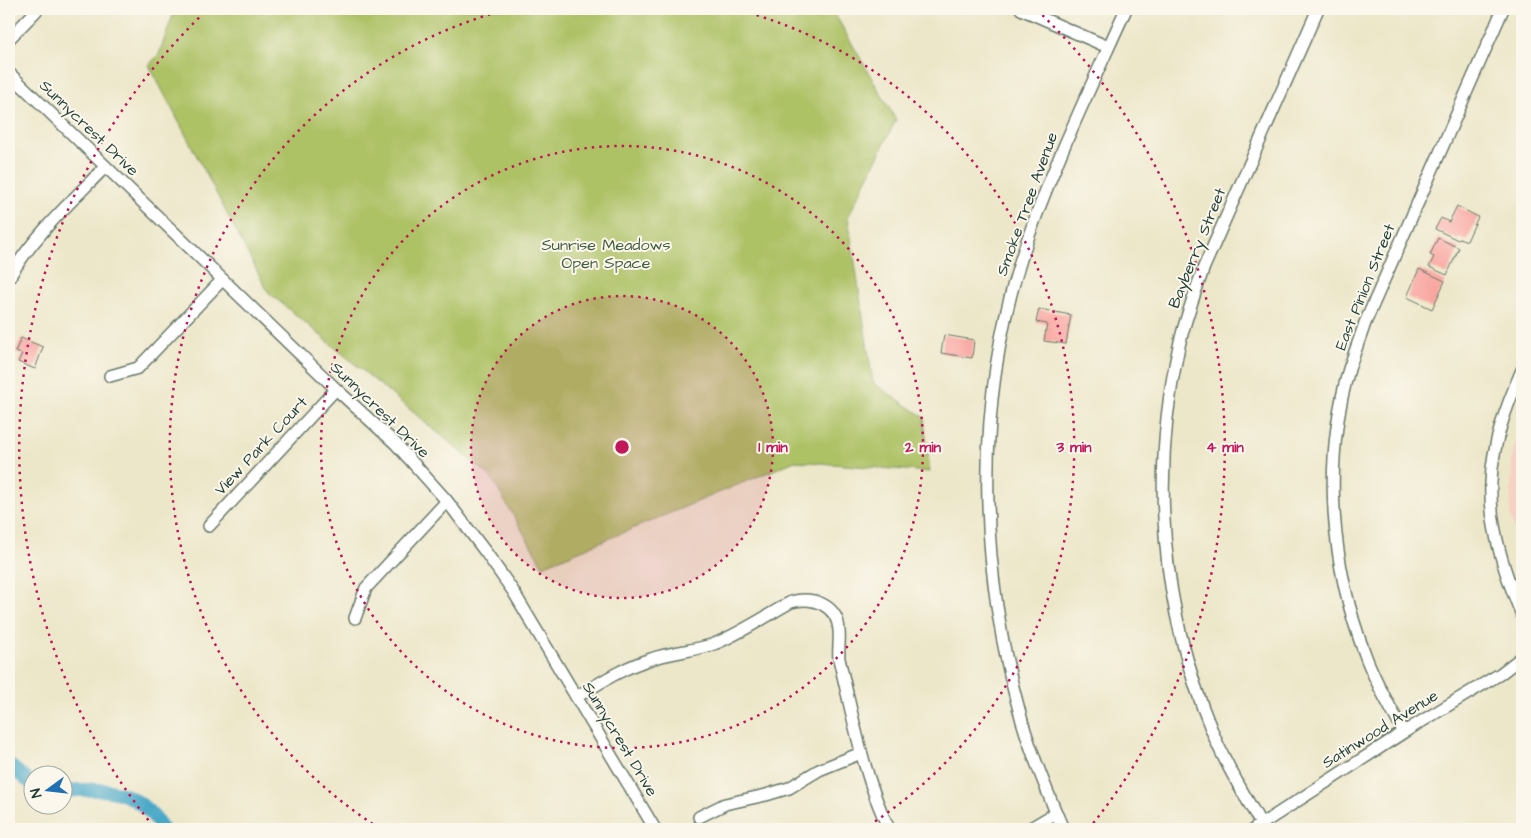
<svg xmlns="http://www.w3.org/2000/svg" width="1531" height="838" font-family="'Architects Daughter',sans-serif">
	<style>
		.built { fill: #f6d2c5 }
		.green { fill: #adc165; stroke: #667f4c }
		.lines { fill: none; stroke-linecap: round; stroke-linejoin: round }
		.canal { stroke: #48a8c7; stroke-width: 14 }
		.building { fill: #f9a5a0 }
		.street-casing { stroke: #677868; stroke-width: 14 }
		.street { stroke: #fff; stroke-width: 11 }
		.ring { fill: none; stroke: #c2185b; stroke-width: 2.5; stroke-dasharray: 2.5 5 }
		.labels { text-anchor: middle; dominant-baseline: central; stroke-width: 4; stroke-linejoin: round; paint-order: stroke }
		.street-label { font-size: 16px; fill: #1f3d34; stroke: #fbf7ec }
		.park-label { font-size: 16px; fill: #425e40; stroke: #fbf7ec }
		.centre { fill: #c2185b; stroke: #fbf7ec; stroke-width: 2.5 }
		.ring-label { font-size: 15px; text-anchor: middle; font-weight: bold; fill: #c2185b; stroke: #fbf7ec; stroke-width: 4; stroke-linejoin: round; paint-order: stroke }
	</style>
	<rect width="100%" height="100%" fill="#fbf7ec"/>
	<filter id="ink" filterUnits="userSpaceOnUse"><feTurbulence type="fractalNoise" baseFrequency=".02" numOctaves="2"/><feDisplacementMap in="SourceGraphic" scale="10" xChannelSelector="R" yChannelSelector="G"/><feConvolveMatrix kernelMatrix="1 2 1 2 8 2 1 2 1" color-interpolation-filters="sRGB"/></filter>
	<filter id="wash" filterUnits="userSpaceOnUse"><feTurbulence type="fractalNoise" baseFrequency=".0096" numOctaves="4" result="noise"/><feDisplacementMap in="SourceGraphic" scale="20" xChannelSelector="R" yChannelSelector="G"/><feGaussianBlur stdDeviation="1.12" result="paint"/><feColorMatrix in="noise" values="0 0 0 0 0 0 0 0 0 0 0 0 0 0 0 0 0 1.4 0 .05"/><feComposite in="paint" operator="in"/></filter>
	<g filter="url(#wash)">
		<rect width="100%" height="100%" fill="#ede7ca"/>
		<!-- built -->
		<path class="built" d="M1522,417v139l-12,-41 2,-58z"/>
		<!-- green -->
		<path class="green" d="M175,9h657l64,111 -48,97 25,166 51,34 6,55 -135,-11 -252,105 -53,-90 -222,-184 -119,-227 10,-11z"/>
		<g class="lines">
			<!-- canal -->
			<path class="canal" d="M9,765l23,19
				M62,791c47,-3 73,-4 101,38"/>
		</g>
		<g id="blocks">
			<!-- building -->
			<path class="building" d="M1457,206l21,11 -11,24 -8,-3 -1,2 -23,-11 6,-11 8,4z
				M1438,238l21,10 -12,27 -18,-8 5,-10 -4,-2z
				M1419,269l26,12 -13,28 -25,-12z
				M1039,309l32,6 -5,29 -22,-3 3,-17 -11,-2z
				M944,335l30,5 -2,18 -31,-5z
				M21,338l22,9 -8,22 -17,-7 4,-8 -7,-2z"/>
		</g>
	</g>
	<g filter="url(#ink)">
		<use href="#blocks" fill-opacity="0" stroke="#677868" stroke-width="1"/>
		<g class="lines">
			<!-- street casing -->
			<g class="street-casing">
				<path id="street" d="M1021,9l87,38
					M9,39l29,-30
					M9,73l327,316 60,55 51,57 40,53 26,37 142,238
					M9,278c24,-42 62,-76 96,-111
					M1522,370c-15,35 -30,73 -31,113 -2,44 14,92 31,132
					M110,376l28,-8 84,-88
					M209,526l127,-137
					M355,618l11,-30 81,-87
					M576,697c24,-14 48,-30 75,-38 20,-7 43,-8 63,-15 27,-11 52,-28 77,-42 22,-6 47,3 48,29 1,9 -1,18 0,28 14,57 24,117 50,170
					M1404,732c-14,-24 -28,-49 -38,-75 -35,-91 -44,-193 -17,-288 5,-15 11,-31 16,-46l138,-314
					M699,817l26,-13 41,-9 23,-7 30,-18 42,-17
					M1261,824c-17,-30 -36,-60 -49,-93 -51,-123 -62,-255 -33,-385 6,-27 16,-53 25,-79l114,-258
					M1029,829l27,-16
					M1063,829c-15,-35 -30,-71 -41,-108 -43,-150 -48,-313 -1,-462 28,-86 68,-168 105,-250
					M1254,829l150,-97 96,-58 22,-17"/>
			</g>
			<!-- street -->
			<use href="#street" class="street"/>
		</g>
	</g>
	<!-- distance rings -->
	<circle cx="622" cy="447" r="151" fill="#c2185b" fill-opacity=".12"/>
	<g class="ring">
		<circle cx="622" cy="447" r="151"/>
		<circle cx="622" cy="447" r="301"/>
		<path d="M379 828A452 452 0 0 1 509 9M735 9A452 452 0 0 1 865 828"/>
		<path d="M153 826A603 603 0 0 1 207 10M1037 10A603 603 0 0 1 1091 826"/>
	</g>
	<g class="labels">
		<!-- street labels -->
		<g class="street-label">
			<text transform="translate(89 128) rotate(44)">Sunnycrest Drive</text>
			<text transform="translate(1027 204) rotate(-70)">Smoke Tree Avenue</text>
			<text transform="translate(1197 248) rotate(-68)">Bayberry Street</text>
			<text transform="translate(1365 287) rotate(-68)">East Pinion Street</text>
			<text transform="translate(380 410) rotate(44)">Sunnycrest Drive</text>
			<text transform="translate(261 446) rotate(-47)">View Park Court</text>
			<text transform="translate(1380 729) rotate(-32)">Satinwood Avenue</text>
			<text transform="translate(620 739) rotate(59)">Sunnycrest Drive</text>
		</g>
		<!-- park labels -->
		<g class="park-label">
			<text x="606" y="245">Sunrise Meadows<tspan x="606" dy="18">Open Space</tspan></text>
		</g>
	</g>
	<circle cx="622" cy="447" r="8" class="centre"/>
	<g class="ring-label">
		<text x="773" y="452">1 min</text>
		<text x="923" y="452">2 min</text>
		<text x="1074" y="452">3 min</text>
		<text x="1225" y="452">4 min</text>
	</g>
	<!-- margin -->
	<rect width="1531" height="838" fill="none" stroke="#fbf7ec" stroke-width="30"/>
	<!-- north arrow -->
	<g transform="translate(48 790) rotate(255)"><circle r="24" fill="#fbf7ec" stroke="#a3ada2"/>
	<path d="M0-4L9 19L0 12L-9 19Z" fill="#1f6fb2"/>
	<text y="-8" font-size="14" font-weight="bold" text-anchor="middle" fill="#1f3d34">N</text>
	</g>
</svg>
